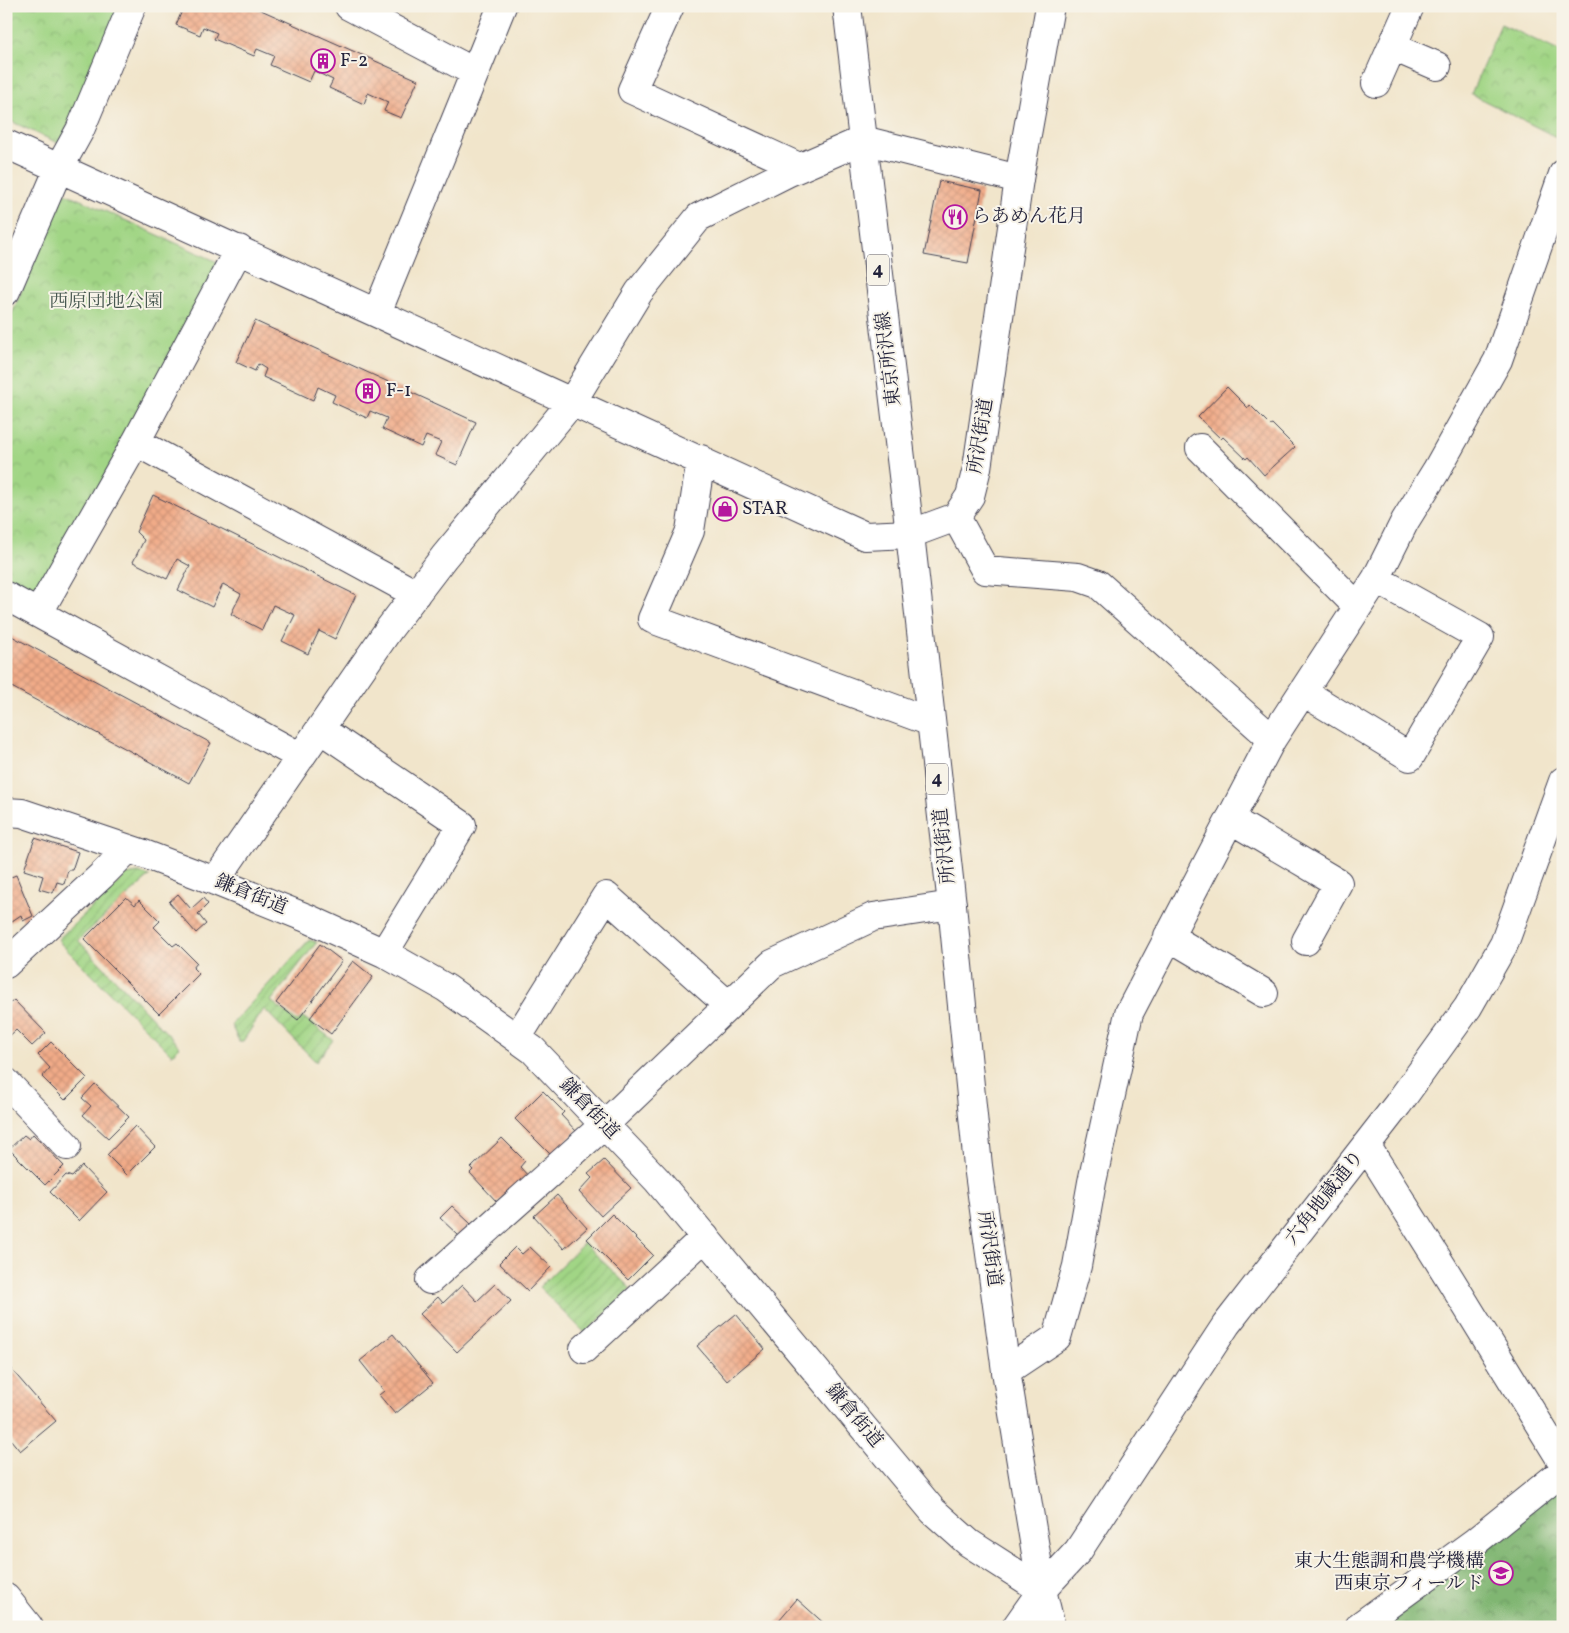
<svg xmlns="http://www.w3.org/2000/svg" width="1569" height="1633" font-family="Vollkorn,'Noto Serif JP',serif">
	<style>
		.forest { fill: url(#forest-crowns); stroke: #516c56 }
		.park { fill: url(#park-crowns); stroke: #627c60 }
		.garden { fill: url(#garden-furrows); stroke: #627c60 }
		.building { fill: url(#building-cross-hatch) }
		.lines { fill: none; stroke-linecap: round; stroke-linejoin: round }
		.minor-casing { stroke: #413f51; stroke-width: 30 }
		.major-casing { stroke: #413f51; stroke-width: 30 }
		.minor { stroke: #fff; stroke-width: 28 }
		.major { stroke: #fff; stroke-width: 28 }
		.labels { text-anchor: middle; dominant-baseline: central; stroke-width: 4; stroke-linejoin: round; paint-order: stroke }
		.shield { fill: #f7f3e8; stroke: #62616f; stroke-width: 1 }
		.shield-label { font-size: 18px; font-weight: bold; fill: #22223b }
		.poi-label { font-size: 19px; fill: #22223b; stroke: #f7f3e8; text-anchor: start }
		.park-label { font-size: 19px; fill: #485851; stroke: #f7f3e8 }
		.street-label { font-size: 19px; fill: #22223b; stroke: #f7f3e8 }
	</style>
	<defs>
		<pattern id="forest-crowns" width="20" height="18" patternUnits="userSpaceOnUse" patternTransform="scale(1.25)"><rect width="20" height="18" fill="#80b672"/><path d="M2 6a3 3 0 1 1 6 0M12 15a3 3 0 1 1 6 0" fill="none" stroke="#68945f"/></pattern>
		<pattern id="park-crowns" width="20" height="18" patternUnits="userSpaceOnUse" patternTransform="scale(1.25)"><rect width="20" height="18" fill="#a1d585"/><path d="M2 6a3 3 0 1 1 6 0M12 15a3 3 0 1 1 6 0" fill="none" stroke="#8ab774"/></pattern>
		<pattern id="garden-furrows" width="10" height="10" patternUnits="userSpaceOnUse" patternTransform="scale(1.25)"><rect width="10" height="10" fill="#a1d585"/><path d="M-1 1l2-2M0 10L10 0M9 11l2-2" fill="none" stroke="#8ab774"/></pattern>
		<pattern id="building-cross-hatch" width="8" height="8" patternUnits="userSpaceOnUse" patternTransform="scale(1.25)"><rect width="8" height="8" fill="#f1ab88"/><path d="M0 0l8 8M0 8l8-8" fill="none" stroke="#ce9376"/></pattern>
	</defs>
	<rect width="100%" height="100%" fill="#f7f3e8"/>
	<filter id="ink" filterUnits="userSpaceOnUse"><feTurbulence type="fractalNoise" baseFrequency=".02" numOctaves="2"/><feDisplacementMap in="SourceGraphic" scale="10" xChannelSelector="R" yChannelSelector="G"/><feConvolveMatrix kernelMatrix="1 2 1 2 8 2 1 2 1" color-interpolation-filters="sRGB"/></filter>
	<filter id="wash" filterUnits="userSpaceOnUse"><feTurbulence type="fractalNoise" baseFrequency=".0096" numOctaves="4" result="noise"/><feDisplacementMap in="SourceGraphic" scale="20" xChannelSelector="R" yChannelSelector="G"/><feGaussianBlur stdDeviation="1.12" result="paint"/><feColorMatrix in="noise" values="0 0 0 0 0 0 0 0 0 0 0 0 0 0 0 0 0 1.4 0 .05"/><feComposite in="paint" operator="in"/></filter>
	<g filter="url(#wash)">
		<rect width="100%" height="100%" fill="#f1e5cb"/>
		<!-- forest -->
		<path class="forest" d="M1563,1479v148h-198z"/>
		<!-- park -->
		<path class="park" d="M6,6h116l-62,138 -54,-25z
			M1501,24l62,29 -1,87 -91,-46z
			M63,192l157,71 -184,340 -30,-16v-259z"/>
		<!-- garden -->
		<path class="garden" d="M138,873l12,3 -72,64 102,107 -8,8 -110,-110 -4,-6 68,-64z
			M309,940l8,2 -46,59 26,21 6,-5 30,23 -17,22 -52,-53 -21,32h-4l-8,-16z
			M584,1243l47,46 -46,44 -46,-46z"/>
		<g id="blocks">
			<!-- building -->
			<path class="building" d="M184,6h68l166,74 -17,38 -17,-7 4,-9 -20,-9 -4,11 -35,-16 4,-8 -19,-9 -5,11 -39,-17 4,-9 -17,-7 -3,7 -40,-17 3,-6 -14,-6 -3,8 -24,-10z
				M939,181l43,9 -14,73 -44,-8z
				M255,321l221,101 -19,43 -22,-10 6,-13 -15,-6 -5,11 -39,-18 5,-11 -17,-7 -3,7 -35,-16 3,-7 -17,-8 -5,13 -50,-23 3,-8 -8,-5 -3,7 -19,-9z
				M1227,387l21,21 2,-3 20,20 2,-1 23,23 -31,28 -16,-18 -2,2 -23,-22 -2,2 -23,-22z
				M153,495l203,100 -21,44 -16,-8 -11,23 -26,-13 13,-26 -22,-10 -11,25 -31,-16 10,-20 -18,-10 -11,23 -34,-17 12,-24 -13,-7 -10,20 -34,-17 11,-22 -8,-8z
				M6,633l205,110 -22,40 -183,-99z
				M35,838l43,14 -6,18h-4l-4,14 -7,-2 -4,11 -14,-4 4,-13 -19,-6z
				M16,875l17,41 -10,5 -2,-6 -12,8 -3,-7v-37z
				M178,894l13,15 12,-11 5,6 -10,10 8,10 -10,9 -27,-31z
				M126,897l9,8 4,-5 21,21 -6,6 19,19 4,-3 20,20 -4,5 6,6 -40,40 -75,-75z
				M320,944l22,17 -44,59 -22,-17z
				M353,961l20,16 -42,57 -21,-16z
				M14,1000l32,33 -14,13 -16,-16 -10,9v-32z
				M51,1042l36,36 -22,22 -23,-23 8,-9 -12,-13z
				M95,1084l34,33 -21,21 -25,-23 8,-9 -9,-8z
				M543,1091l21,21 -3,3 15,16 -24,25 -37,-37z
				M135,1126l20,21 -28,28 -20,-20z
				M33,1134l31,32 -19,19 -36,-36 15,-14 5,4z
				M502,1138l23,23 -5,6 9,10 -32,25 -27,-29 3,-3 -2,-2z
				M604,1160l27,28 -30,28 -22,-24 13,-14 -4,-4z
				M82,1166l25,26 -28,29 -29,-29 16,-17 6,2z
				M557,1195l30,33 -23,21 -30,-33z
				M452,1206l19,18 -12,12 -19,-18z
				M612,1214l41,41 -25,25 -41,-41z
				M515,1247l7,7 8,-7 21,20 -23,24 -29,-28z
				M495,1284l16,17 -54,51 -37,-38 18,-17 5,6 19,-18 15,16z
				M736,1314l29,35 -38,32 -30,-35z
				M393,1334l40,49 -38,31 -16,-19 5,-4 -24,-30z
				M6,1363l50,58 -36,30 -14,-17z
				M797,1599l31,28h-55z"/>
		</g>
	</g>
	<g filter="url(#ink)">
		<use href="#blocks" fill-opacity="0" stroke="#413f51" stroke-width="1"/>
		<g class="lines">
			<!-- minor casing -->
			<g class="minor-casing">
				<path id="minor" d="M349,6l125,66
					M670,6l-38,84 167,77
					M1393,47l44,19
					M1376,83l34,-77
					M6,144l859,392 45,-2
					M6,291l53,-123 21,-38 52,-124
					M377,313l125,-307
					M136,442l280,152
					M1200,448l157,158
					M701,459l-11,72 -38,88 279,103
					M956,517l29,53 93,7 20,7 174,155
					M6,596l295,161
					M39,612l97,-170 103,-193
					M1303,692l107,65 70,-120 -104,-58
					M320,729l142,96 -78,128
					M6,812l16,1 122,41 71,27 94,38 75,34 62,35 87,62 124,130 276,331 36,32 73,47 36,-39 148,-226 172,-221 70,-97 36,-63 59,-163
					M1230,819l108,64 -32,58
					M215,881l174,-252 55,-72 128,-155 67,-110 60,-75 88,-44 76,-33 156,39
					M1168,936l96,57
					M6,964l95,-88 27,-27
					M517,1038l89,-142 122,109
					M6,1082l61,64
					M1366,1145l84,134 113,184
					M430,1280l174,-155 168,-161 101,-47 79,-12
					M584,1349l121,-112
					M1006,1371l51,-34 20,-71 15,-84 37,-169 143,-274 104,-160 29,-58 31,-50 62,-111 65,-186
					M6,1598l23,29
					M1358,1627l118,-86 87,-70"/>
			</g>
			<!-- major casing -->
			<g class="major-casing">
				<path id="major" d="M847,6l63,528
					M1050,6l-31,173 -42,289 -7,28 -14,21 -46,17 42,371 26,261 28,205 36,219 9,37
					M1016,1627l26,-37"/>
			</g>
			<!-- minor -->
			<use href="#minor" class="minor"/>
			<!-- major -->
			<use href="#major" class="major"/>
		</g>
	</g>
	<!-- icons -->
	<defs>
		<g id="building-ring" transform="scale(1.25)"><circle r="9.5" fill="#f7f3e8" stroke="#b5179e" stroke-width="1.5"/><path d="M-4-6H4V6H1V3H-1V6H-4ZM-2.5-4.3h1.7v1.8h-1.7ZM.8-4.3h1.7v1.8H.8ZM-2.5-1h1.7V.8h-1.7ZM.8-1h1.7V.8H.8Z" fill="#b5179e"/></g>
		<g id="restaurant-ring" transform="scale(1.25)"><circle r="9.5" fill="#f7f3e8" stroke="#b5179e" stroke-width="1.5"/><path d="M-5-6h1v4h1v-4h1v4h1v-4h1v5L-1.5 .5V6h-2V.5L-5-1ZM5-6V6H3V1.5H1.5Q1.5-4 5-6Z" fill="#b5179e"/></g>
		<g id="shop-ring" transform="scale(1.25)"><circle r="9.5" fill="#f7f3e8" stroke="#b5179e" stroke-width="1.5"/><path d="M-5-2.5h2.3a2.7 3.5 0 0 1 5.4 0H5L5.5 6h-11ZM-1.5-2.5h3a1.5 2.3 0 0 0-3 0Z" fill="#b5179e"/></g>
		<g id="university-ring" transform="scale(1.25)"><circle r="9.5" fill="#f7f3e8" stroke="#b5179e" stroke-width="1.5"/><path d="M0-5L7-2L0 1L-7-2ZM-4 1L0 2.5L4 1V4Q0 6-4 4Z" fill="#b5179e"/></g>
	</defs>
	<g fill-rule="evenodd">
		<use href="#building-ring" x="323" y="61"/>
		<use href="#restaurant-ring" x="955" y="217"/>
		<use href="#building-ring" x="368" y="391"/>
		<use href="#shop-ring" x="725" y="509"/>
		<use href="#university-ring" x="1501" y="1573"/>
	</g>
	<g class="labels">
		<!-- shield labels -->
		<g class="shield">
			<rect x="867" y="254.5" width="22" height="31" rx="4"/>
			<rect x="926" y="763.5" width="22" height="31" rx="4"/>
		</g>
		<g class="shield-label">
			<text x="878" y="270">4</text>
			<text x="937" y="779">4</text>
		</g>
		<!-- poi labels -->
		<g class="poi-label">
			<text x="340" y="61">F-2</text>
			<text x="972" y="217">らあめん花月</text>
			<text x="386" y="391">F-1</text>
			<text x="742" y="509">STAR</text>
			<text x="1484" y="1562" text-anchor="end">東大生態調和農学機構<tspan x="1484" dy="22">西東京フィールド</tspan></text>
		</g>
		<!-- park labels -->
		<g class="park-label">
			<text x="106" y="302">西原団地公園</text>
		</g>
		<!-- street labels -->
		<g class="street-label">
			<text transform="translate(889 359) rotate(-97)">東京所沢線</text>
			<text transform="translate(981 436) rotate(-81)">所沢街道</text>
			<text transform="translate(945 846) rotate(-96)">所沢街道</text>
			<text transform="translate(251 895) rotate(22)">鎌倉街道</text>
			<text transform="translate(589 1109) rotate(46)">鎌倉街道</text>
			<text transform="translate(1325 1198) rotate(-52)">六角地蔵通り</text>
			<text transform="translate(989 1249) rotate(82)">所沢街道</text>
			<text transform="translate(854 1416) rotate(50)">鎌倉街道</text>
		</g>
	</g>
	<!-- margin -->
	<rect width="1569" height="1633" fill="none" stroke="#f7f3e8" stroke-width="25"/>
</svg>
